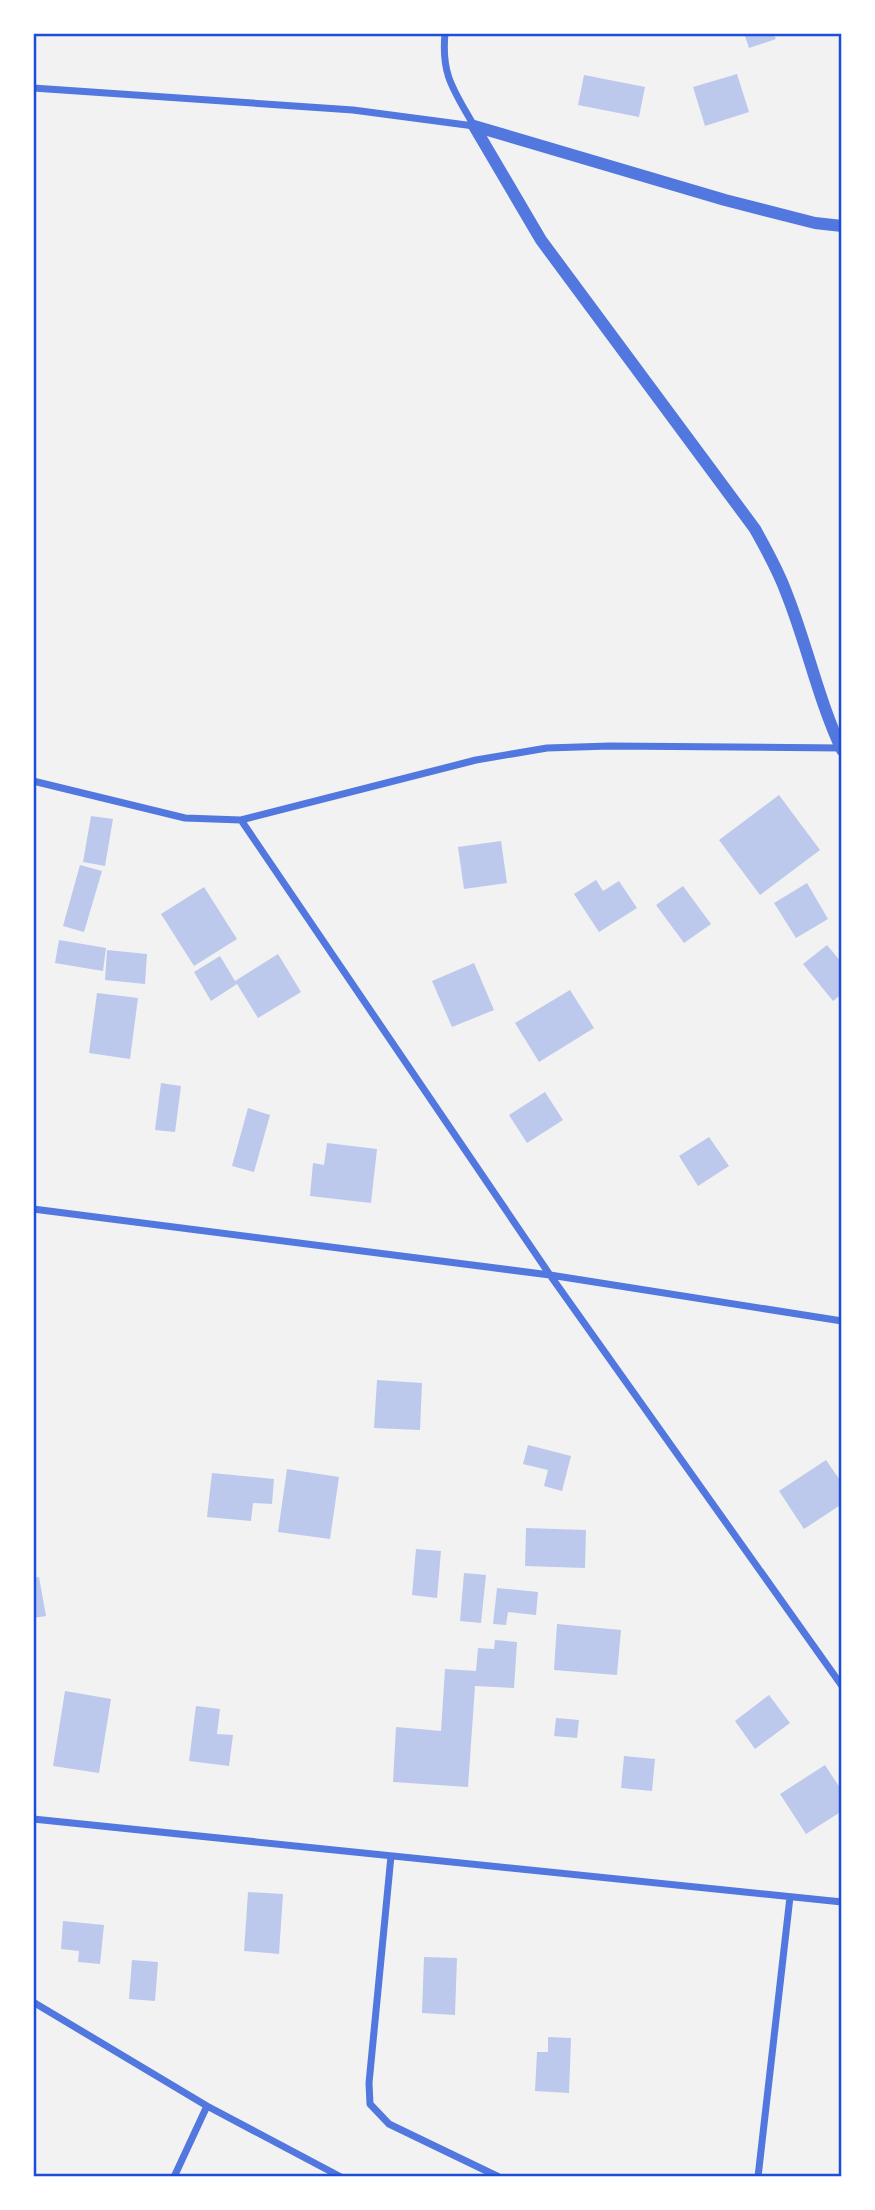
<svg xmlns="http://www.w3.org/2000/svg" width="875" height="2210" font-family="Barlow,sans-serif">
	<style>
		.building { fill: #bdc9ec }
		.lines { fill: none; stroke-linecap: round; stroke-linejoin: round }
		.minor { stroke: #5277de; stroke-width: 7 }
		.tertiary { stroke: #5277de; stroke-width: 12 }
		.neatline { fill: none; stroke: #1d4ed8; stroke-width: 2.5 }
	</style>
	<rect width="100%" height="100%" fill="#f2f2f2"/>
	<!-- building -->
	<path class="building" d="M744,33h29l3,6 -27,9z
		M737,74l12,38 -44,14 -12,-39z
		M584,75l61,12 -6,30 -61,-12z
		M779,795l41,55 -60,45 -41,-55z
		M91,816l22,3 -8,47 -22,-4z
		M501,841l6,42 -43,6 -6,-42z
		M80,865l22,6 -18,61 -21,-6z
		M596,880l7,11 16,-10 18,27 -38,24 -25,-38z
		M807,883l21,36 -32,19 -22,-35z
		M683,886l28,38 -27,19 -28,-38z
		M204,887l33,52 -43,27 -33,-52z
		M59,940l47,8 -3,23 -48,-8z
		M827,945l15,18v31l-9,7 -30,-37z
		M107,950l40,4 -2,30 -40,-4z
		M278,954l23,38 -43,26 -21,-34 -26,17 -17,-29 26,-16 15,25z
		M474,963l20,47 -42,17 -20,-46z
		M570,990l24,38 -55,34 -24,-39z
		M97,993l41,5 -8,61 -41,-6z
		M161,1083l20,3 -6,46 -20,-2z
		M545,1092l18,28 -36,23 -18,-28z
		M248,1108l22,7 -16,57 -22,-6z
		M709,1137l20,29 -31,20 -19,-30z
		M327,1143l50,6 -6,54 -61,-7 3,-33 11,2z
		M377,1380l45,3 -2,47 -46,-2z
		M528,1445l43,11 -9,35 -18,-5 4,-16 -25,-6z
		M826,1460l16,23v21l-38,25 -25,-38z
		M287,1469l52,8 -9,62 -52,-7z
		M212,1473l62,6 -2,25 -19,-1 -2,18 -44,-4z
		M526,1528l60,2 -1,38 -60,-2z
		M416,1549l25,2 -4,47 -25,-3z
		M464,1573l22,2 -5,48 -21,-2z
		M39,1577l7,39 -13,2v-40z
		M497,1588l41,4 -2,23 -28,-3 -2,13 -13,-1z
		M557,1624l64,6 -4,45 -63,-5z
		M495,1640l22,2 -3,46 -39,-2 -7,101 -75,-5 3,-55 45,4 4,-62 31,2 2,-23 16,1z
		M65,1691l46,8 -12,74 -46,-7z
		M769,1695l21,28 -35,26 -20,-28z
		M196,1706l24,3 -3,25 16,1 -4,31 -40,-5z
		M556,1718l23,2 -2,18 -23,-2z
		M624,1756l31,3 -3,32 -31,-3z
		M825,1765l17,26v20l-36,23 -26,-40z
		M248,1892l35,2 -4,60 -35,-3z
		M63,1921l41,4 -4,39 -22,-2 1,-11 -18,-2z
		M424,1957l33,1 -2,57 -33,-2z
		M132,1960l26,2 -3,39 -26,-2z
		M548,2037l23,1 -2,55 -34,-2 2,-39h11z"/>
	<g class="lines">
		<!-- minor -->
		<path class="minor" d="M445,33c-4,43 9,57 29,93
			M33,88l320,22 121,16
			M33,781l152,37 56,2 235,-60 71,-12 63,-2 232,2
			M241,820l309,455 292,411
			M33,1209l517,66 292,46
			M33,1819l809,83
			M391,1856l-22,227 1,21 19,20 110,53
			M33,2002l174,104 134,71
			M174,2177l33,-71
			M758,2177l32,-280"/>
		<!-- tertiary -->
		<path class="tertiary" d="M474,126l67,114 214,289c11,20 23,41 31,63 21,52 32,107 56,158
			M474,126l251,74 90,23 27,3"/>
	</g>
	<!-- border -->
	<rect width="875" height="2210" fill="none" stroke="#ffffff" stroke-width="70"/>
	<rect x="35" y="35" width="805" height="2140" class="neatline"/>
</svg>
